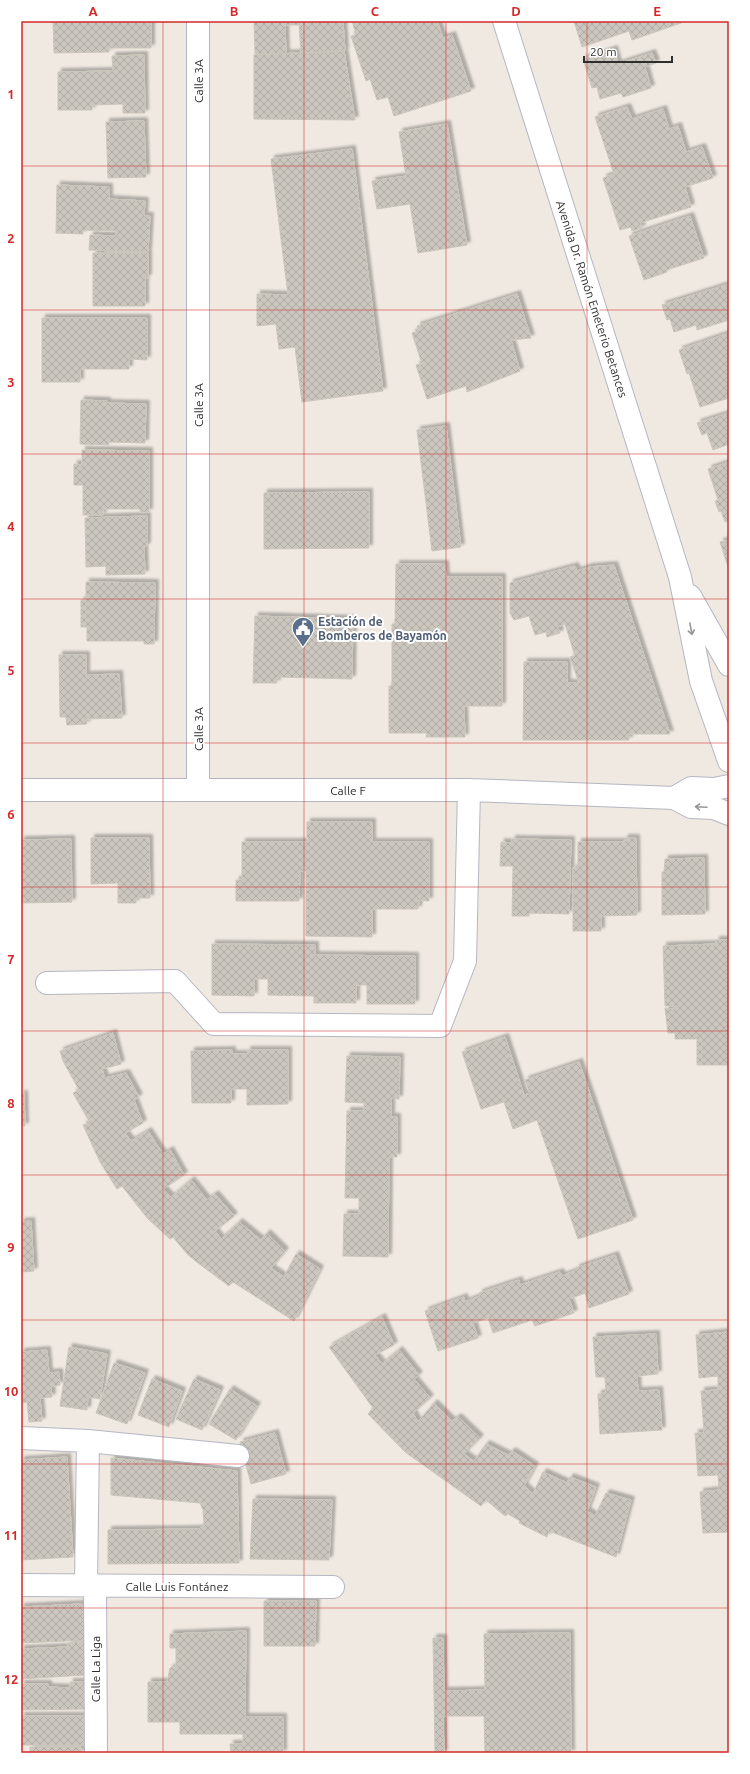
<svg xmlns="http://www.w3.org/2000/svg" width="750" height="1774" font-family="Ubuntu,sans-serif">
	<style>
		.building { fill: url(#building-cross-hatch); stroke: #cbc5ba; filter: url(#shadow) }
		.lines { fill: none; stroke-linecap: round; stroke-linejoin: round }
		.minor-casing { stroke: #b4b7c1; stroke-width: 24 }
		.minor { stroke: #fff; stroke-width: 22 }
		.oneway { stroke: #969696 }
		.grid { fill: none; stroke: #d62828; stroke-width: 1; stroke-opacity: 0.55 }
		.labels { text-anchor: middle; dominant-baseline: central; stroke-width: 4; stroke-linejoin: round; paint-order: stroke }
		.street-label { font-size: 12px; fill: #2e2e2e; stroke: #fff }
		.service-label { font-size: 12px; font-weight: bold; fill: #4e5e75; stroke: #fff; text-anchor: start }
		.neatline { fill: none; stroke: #d62828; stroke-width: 1.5 }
		.grid-label { font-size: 13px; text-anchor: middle; font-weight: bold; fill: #d62828 }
	</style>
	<defs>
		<pattern id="building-cross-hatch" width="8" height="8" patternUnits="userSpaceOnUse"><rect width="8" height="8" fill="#cbc7bf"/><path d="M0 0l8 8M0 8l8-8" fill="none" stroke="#afaba4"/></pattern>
		<filter id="shadow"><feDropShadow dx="3.5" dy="-3.5" stdDeviation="1" flood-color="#0004"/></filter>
	</defs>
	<rect width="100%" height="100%" fill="#efe9e1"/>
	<!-- building -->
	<path class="building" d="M53,21h98v27h-42v4l-55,1z
		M254,21h89l2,30 -44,2 -2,-28h-14l1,28 -31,1z
		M352,21h85l6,17 9,-3 19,56 -77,25 -6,-19 -11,3 -7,-21 -4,2 -15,-45 5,-1z
		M574,21h106l1,2 -49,17 -3,-9 -47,16z
		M614,49l4,15 34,-11 4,10 -11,4 6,21 -28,9 -2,-4 -21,6 -3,-12 -5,1 -9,-29z
		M344,51l11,69 -101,-1v-64z
		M144,55l1,58h-22v-9l-31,1v5h-34v-38l55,-1 -1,-15z
		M627,107l5,12 31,-10 6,20 9,-3 8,26 16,-5 11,31 -28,9 6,20 -51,16 2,5 -10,3 -1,-4 -11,3 -17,-52 11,-4 -19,-57z
		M144,121l2,56 -38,1 -2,-56z
		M447,124l20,121 -49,8 -8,-49 -33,5 -5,-28 34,-5 -7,-44z
		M352,149l31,242 -81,11 -7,-55 -16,2 -3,-25 -19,2v-32l31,1 -17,-136z
		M57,185l52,2v12l36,2 -1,15h6l-2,36 -59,-2 1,-15 26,1v-5l-33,-1v4l-27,-1z
		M690,216l14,42 -38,12 1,2 -23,8 -15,-44z
		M93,253h55v25h-3v28h-52z
		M729,284v36l-32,10 -1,-5 -22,7 -4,-13 -3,1 -5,-15z
		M517,294l14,44 -20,2 9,31 -53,21 -1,-6 -39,13 -11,-34 6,-1 -10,-31 7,-2 -2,-5z
		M42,318h105v42l-18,-1v10h-49v13h-38z
		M729,333v65l-29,9 -11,-34 -2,1 -8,-24z
		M81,400l26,1v2l39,1 -1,39 -36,-1 -1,3 -28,-1z
		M729,413v31l-16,6 -6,-17 -5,2 -5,-12z
		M446,426l15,121 -29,4 -15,-121z
		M82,450l67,1v61h-9v-3h-37v6h-20v-30h-9v-21l8,1z
		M729,462v58l-4,2 -4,-11 -2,1 -4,-11 3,-1 -10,-31z
		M369,492v56l-105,1v-56z
		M147,516v30l-3,1 1,27 -39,1v-9l-20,1 -1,-49z
		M729,540v30l-9,-28z
		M396,564h49l1,13h56v129h-38l1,31h-39l1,-4h-38v-47h3v-62h3z
		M614,565l56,169h-41v6h-106l1,-78h43v21h12l-9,-26 5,-1 -10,-32 -7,3 2,6 -13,4 -1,-5 -11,3 -6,-19 -15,4 -4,-7v-30l65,-17 2,5 12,-4z
		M86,582l69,1 -1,61h-10v-3h-57v-14h-6v-27h5z
		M255,616l98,3 -1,60 -75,-2v6h-24z
		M59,655h27v20l33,-1 3,44 -36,1 1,5 -20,1 -1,-8h-6z
		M307,822h65v20h57v59l-10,-1 -1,9h-46v28l-66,-1v-65h-6l-1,30h-63v-21h6v-38h65z
		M91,838h58l1,60h-14v5h-18v-20l-27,1z
		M625,838h11l1,77 -36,1v15h-28v-63l5,1v-27h46z
		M71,839l1,63 -51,1v-63z
		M512,839l59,1 -2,74 -40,-1v3h-17l1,-50h-13l1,-24 11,1z
		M704,858l1,56 -43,1v-43h2l1,-13z
		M716,940h13v125h-32v-26h-22v-6h-7l-3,-25 9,1v-3h-9l-2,-60 53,-2z
		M212,944l103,1v10l100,1v48h-48v-19h-11v18h-42v-7l-46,-1v-16h-14v17l-42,-1z
		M113,1033l8,31 -19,5 3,9 21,-5 13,24 -5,3 9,23 -18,10 6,8 17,-10 15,23 7,-4 14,25 -21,14 8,8 20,-17 16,20 8,-6 19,22 -19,15 6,8 18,-17 22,18 6,-7 18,18 -14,17 13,9 12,-23 24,15 -26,52 -61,-39 -4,4 -27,-20 -14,-11 -15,-18 -3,2 -22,-20 -26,-33 -5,3 -17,-27 -17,-37 7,-2 -17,-30 6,-3 -16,-29 -3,-10z
		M505,1037l19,58 6,-2 -5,-13 54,-18 54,158 -55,19 -41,-119 -24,9 -9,-27 -23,7 -19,-57z
		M232,1050v4h16l-1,-4h41v54l-41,1v-16h-16v14h-39l-1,-52z
		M347,1056l53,1 -1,42 -8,-1v19h6v40h-8l-1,100 -45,-1 1,-42h15v-16h-14l2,-87h17v-8l-19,-1z
		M21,1094h3l1,32h-4z
		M31,1221l3,50 -13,1v-50z
		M615,1255l14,39 -40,14 -4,-15 -16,6 5,14 -39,13 -3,-6 -39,13 -5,-15 -15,5 5,15 -40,13 -13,-40 39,-14 1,5 15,-6 -1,-3 40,-13 1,5 40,-13 2,4 15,-6 -1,-2z
		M382,1317l12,28 -19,10 7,9 17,-14 20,25 -5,4 16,19 -17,15 5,9 16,-19 18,18 6,-4 22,21 -16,16 10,7 12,-17 22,11 4,-4 23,15 -11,20 9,8 10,-22 24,11 3,-6 26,10 -9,24 8,5 11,-23 25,7 -15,57 -67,-26 -2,6 -28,-14 1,-2 -12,-7 -3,2 -19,-16 -5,6 -76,-54 -37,-38 5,-6 -44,-61z
		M729,1332v200l-26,1 -3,-41 19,-2 -1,-15 -20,1 -3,-43h9l-3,-42 17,-1v-14l-19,2 -3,-43z
		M656,1334l2,40 -21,2 1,15 21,-1 3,40 -62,4 -2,-40 8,-1 -1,-16h-9l-3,-40z
		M69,1347l38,7 -7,45 -12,-2 -1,13 -27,-4z
		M47,1350l2,23 10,-1 1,13 -9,1 1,11 -12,1 2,23 -13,1 -2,-20 -6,1v-51z
		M114,1363l31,10 -18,51 -31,-11z
		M152,1379l30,12 -13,36 -31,-12z
		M194,1379l26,11 -18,40 -26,-11z
		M230,1389l27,17 -21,34 -27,-16z
		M275,1433l11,41 -35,10 -11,-42z
		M67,1457l6,100 -52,3v-100z
		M111,1458l126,13 2,92 -131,1v-34l91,-1 5,-4 -1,-15 -3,-7 -89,-8z
		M253,1499l79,1 -3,60 -79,-1z
		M264,1601h52l-1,45h-51z
		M81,1604l6,5 1,31 -67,3v-36z
		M246,1631l-1,86h38v36l-52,-1 -1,-8h13v-10h-63v-12h-32v-40h19l3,-14 6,-1v-19h-6v-14z
		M570,1633l1,120h-86l-1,-37h-41l1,37h-9l-2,-115h10l1,53 41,-1 -1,-56z
		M84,1642l1,33 -64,4v-30l47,-2v-4z
		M70,1682h14v5l5,1v21l-68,1v-26h27v3l22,1z
		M21,1716h63v29h-63z
		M30,1747h51v6h-51z"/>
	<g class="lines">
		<!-- minor casing -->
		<g class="minor-casing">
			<path id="minor" d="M198,21v768
				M504,21l176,556 21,104 28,80
				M690,596l39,69
				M21,790h448l205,8 17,9 23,1 15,6
				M674,798l17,-10 23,1 15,-3
				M47,983l128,-2 39,43 226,2 25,-65 4,-171
				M21,1438l67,3 150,15
				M21,1585l312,2
				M86,1585l2,-144
				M95,1585l1,168"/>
		</g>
		<!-- minor -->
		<use href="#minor" class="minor"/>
	</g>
	<!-- one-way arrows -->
	<defs><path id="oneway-shaft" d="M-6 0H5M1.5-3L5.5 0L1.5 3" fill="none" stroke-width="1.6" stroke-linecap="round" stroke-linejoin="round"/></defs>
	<g class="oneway">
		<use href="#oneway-shaft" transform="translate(691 629) rotate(79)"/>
		<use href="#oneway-shaft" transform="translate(701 807) rotate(-177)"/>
	</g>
	<!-- grid -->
	<path class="grid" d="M163,21v1732M304,21v1732M446,21v1732M587,21v1732M21,166h708M21,310h708M21,454h708M21,599h708M21,743h708M21,887h708M21,1031h708M21,1175h708M21,1320h708M21,1464h708M21,1608h708"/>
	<!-- icons -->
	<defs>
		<g id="civic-pin" transform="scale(1.15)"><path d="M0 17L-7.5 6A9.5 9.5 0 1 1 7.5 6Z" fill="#5c6f8a" stroke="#fff"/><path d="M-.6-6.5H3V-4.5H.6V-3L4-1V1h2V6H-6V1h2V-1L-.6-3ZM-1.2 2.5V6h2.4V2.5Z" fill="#fff"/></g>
	</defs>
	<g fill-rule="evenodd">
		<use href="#civic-pin" x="303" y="628"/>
	</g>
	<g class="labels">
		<!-- street labels -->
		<g class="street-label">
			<text transform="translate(198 81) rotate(-90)">Calle 3A</text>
			<text transform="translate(592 299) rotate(72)">Avenida Dr. Ramón Emeterio Betances</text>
			<text transform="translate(198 405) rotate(-90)">Calle 3A</text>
			<text transform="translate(198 729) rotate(-90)">Calle 3A</text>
			<text x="348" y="790">Calle F</text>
			<text x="177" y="1586">Calle Luis Fontánez</text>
			<text transform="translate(95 1669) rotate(-90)">Calle La Liga</text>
		</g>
		<!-- service labels -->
		<g class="service-label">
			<text x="318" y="621">Estación de<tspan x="318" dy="14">Bomberos de Bayamón</tspan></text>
		</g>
	</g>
	<!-- border -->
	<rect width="750" height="1774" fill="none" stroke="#ffffff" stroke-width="44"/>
	<!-- scale -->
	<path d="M584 56v6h88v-6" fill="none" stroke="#2e2e2e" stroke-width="2"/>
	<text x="590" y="56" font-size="12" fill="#2e2e2e" stroke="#ffffff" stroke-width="3" paint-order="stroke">20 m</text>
	<rect x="22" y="22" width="706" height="1730" class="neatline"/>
	<g class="grid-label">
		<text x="93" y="16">A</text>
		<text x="234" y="16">B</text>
		<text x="375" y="16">C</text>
		<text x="516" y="16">D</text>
		<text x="657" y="16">E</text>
		<text x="11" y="99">1</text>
		<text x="11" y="243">2</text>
		<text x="11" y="387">3</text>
		<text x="11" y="531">4</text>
		<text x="11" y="675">5</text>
		<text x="11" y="819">6</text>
		<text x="11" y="964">7</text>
		<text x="11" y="1108">8</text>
		<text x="11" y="1252">9</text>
		<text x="11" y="1396">10</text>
		<text x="11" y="1540">11</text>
		<text x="11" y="1684">12</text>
	</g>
</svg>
